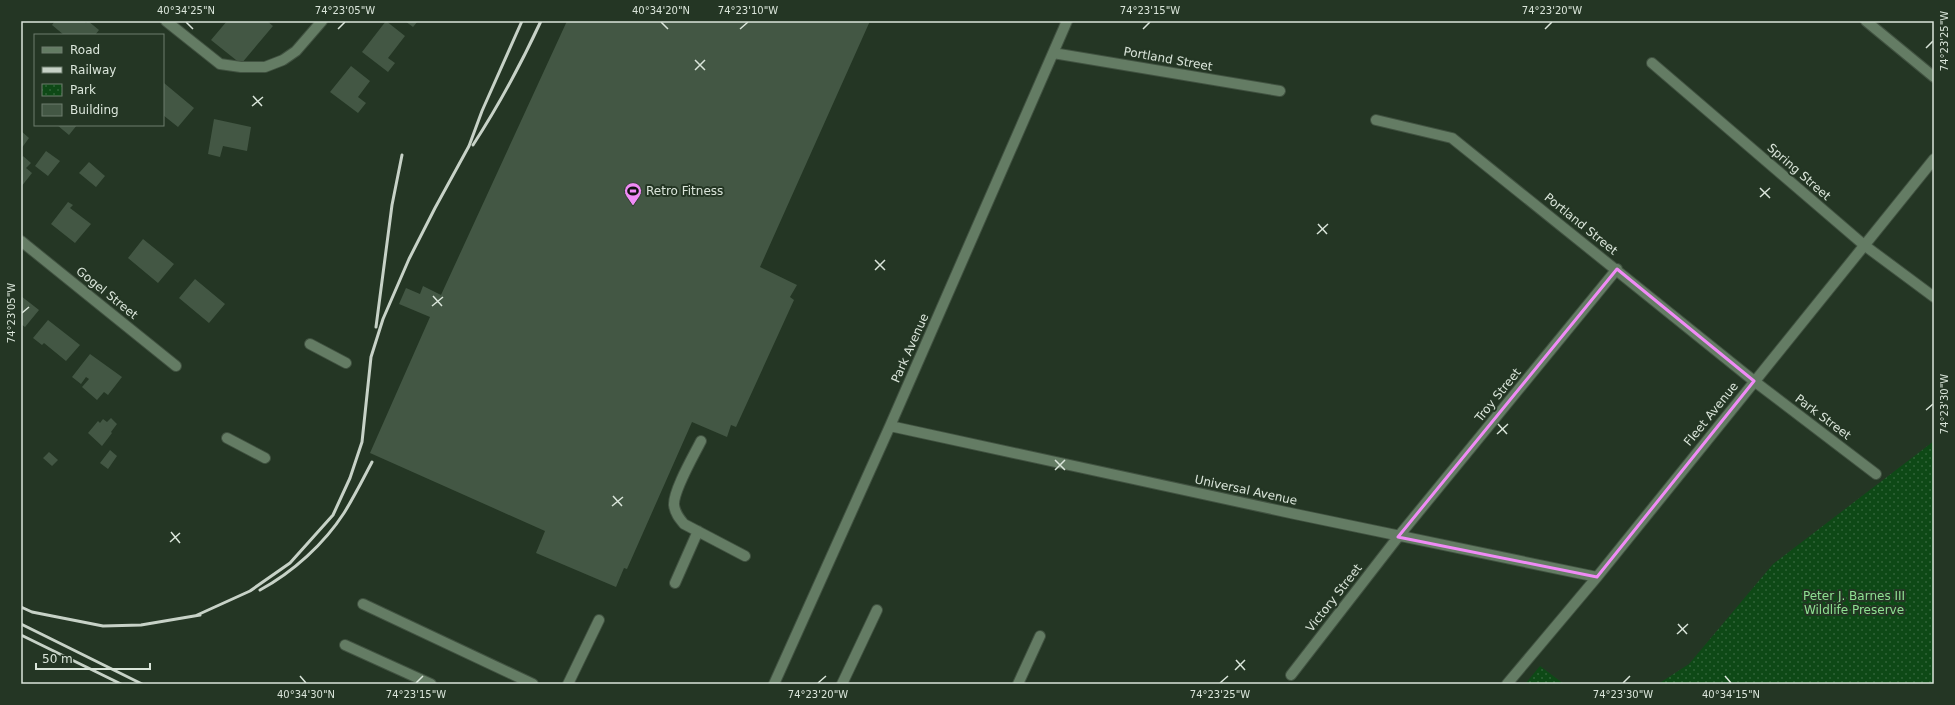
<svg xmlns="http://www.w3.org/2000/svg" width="1955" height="705" font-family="'DejaVu Sans',sans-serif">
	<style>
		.park { fill: url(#park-dots) }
		.building { fill: #435744 }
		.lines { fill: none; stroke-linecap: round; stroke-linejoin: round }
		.minor-casing { stroke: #415241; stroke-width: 12 }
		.minor { stroke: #647c64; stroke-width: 10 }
		.rail { stroke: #c7d2c7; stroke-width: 3 }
		.marked { fill: none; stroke: #f08bf6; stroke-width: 3; stroke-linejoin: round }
		.ticks { fill: none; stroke: #dae5da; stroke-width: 1.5 }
		.labels { text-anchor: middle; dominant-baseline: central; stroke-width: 4; stroke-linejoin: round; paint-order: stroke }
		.street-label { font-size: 12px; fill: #dae5da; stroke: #243624 }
		.poi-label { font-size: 12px; fill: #dae5da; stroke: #243624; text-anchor: start }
		.park-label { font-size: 12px; fill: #8fdf92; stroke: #243624 }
		.neatline { fill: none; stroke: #dae5da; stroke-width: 1.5 }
		.ticks-label { font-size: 10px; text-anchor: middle; fill: #dae5da }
	</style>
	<defs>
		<pattern id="park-dots" width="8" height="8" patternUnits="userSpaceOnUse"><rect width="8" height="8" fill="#0e4916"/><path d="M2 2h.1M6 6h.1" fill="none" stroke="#306337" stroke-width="1.8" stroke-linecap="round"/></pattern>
	</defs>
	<rect width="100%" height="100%" fill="#243624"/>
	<!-- park -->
	<path class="park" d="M1934,441v243h-276l31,-20 84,-100z
		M1540,666l24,18h-39z"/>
	<!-- building -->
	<path class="building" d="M55,21h29l2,2 2,-2 11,9 -4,5h-31l-12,-10z
		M227,21h40l6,5 -32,38 -30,-24z
		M386,21l19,15 -17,22 7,5 -7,9 -26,-20z
		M405,21h13l-5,6z
		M567,21h303l-110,246 37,18 -7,12 4,3 -58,127 -5,-2 -4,12 -35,-15 -65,147 -3,-1 -8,19 -80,-34 9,-22 -175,-78 60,-136 -31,-13 7,-16 14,6 3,-8 18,9z
		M351,66l19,15 -12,16 8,6 -8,10 -28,-21z
		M164,83l30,25 -16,19 -15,-12z
		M214,119l37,8 -4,24 -24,-5 -3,11 -12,-3z
		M57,125h20l-8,10z
		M21,131l8,7 -8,11z
		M46,151l14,10 -12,15 -13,-10z
		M23,156l8,7 -5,5 6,5 -11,14v-29z
		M89,162l16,14 -9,11 -17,-14z
		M68,202l5,3 -3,3 21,16 -16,19 -24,-19z
		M143,239l31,25 -16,19 -30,-25z
		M195,279l30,25 -16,19 -30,-25z
		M21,296l18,14 -14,17 -4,-3z
		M48,320l32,25 -14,16 -22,-18 -2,2 -9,-7z
		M90,354l32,23 -14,18 -4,-3 -7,8 -15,-13 7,-8 -3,-2 -5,7 -9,-7z
		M111,418l6,6 -6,8 1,1 -10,13 -14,-13 10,-12 2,2 3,-4 4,3z
		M110,450l7,6 -9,13 -8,-6z
		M49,452l9,8 -6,6 -9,-8z"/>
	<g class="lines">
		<!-- minor casing -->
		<g class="minor-casing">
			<path id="minor" d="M166,21l54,43 21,3h24l18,-7 13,-9 26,-30
				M1866,21l68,56
				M1053,53l227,38
				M1652,63l212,182 70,52
				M1376,120l76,18 302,243 122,93
				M21,241l155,125
				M310,344l36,19
				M890,426l405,88 302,63
				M227,438l38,20
				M701,441c-7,14 -28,50 -27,64 1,8 5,13 10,19l61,32
				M675,583l23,-52
				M363,604l170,80
				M345,645l86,39
				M1291,675l107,-138 219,-268
				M568,684l31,-64
				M774,684l116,-258 177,-405
				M842,684l35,-74
				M1018,684l22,-48
				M1507,684l90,-107 337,-418"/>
		</g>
		<!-- minor -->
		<use href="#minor" class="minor"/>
		<!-- rail -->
		<path class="rail" d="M473,145c26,-40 48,-81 68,-124
			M376,327l16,-122 10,-50
			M260,590c33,-18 64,-46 84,-77 10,-16 19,-34 28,-51
			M21,607l11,5 71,14 38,-1 59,-10
			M195,616l55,-25 40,-28 43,-48 17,-37 12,-36 9,-85 12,-38 26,-60 26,-51 34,-62 13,-35 40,-90
			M21,624l121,60
			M21,635l100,49"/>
	</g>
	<!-- marked area -->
	<path class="marked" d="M1617,269l137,112 -157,196 -199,-40z"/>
	<!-- ticks -->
	<path class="ticks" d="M186,22l7,7M661,22l7,7M338,29l7,-7M740,29l8,-7M1143,29l7,-7M1545,29l7,-7M1926,48l7,-7M695,60l10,10M695,70l10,-10M253,96l9,10M252,106l11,-9M1760,188l10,10M1760,197l10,-9M1318,224l9,10M1317,234l11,-10M875,260l10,10M875,270l10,-10M433,296l9,10M432,306l11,-9M22,313l7,-6M1926,410l7,-6M1498,424l9,10M1497,434l11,-10M1055,460l10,10M1055,470l10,-10M613,496l9,10M612,506l11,-9M171,532l9,11M170,542l10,-9M1678,624l9,10M1677,634l11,-10M1236,660l9,10M1235,670l10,-10M300,676l6,7M1725,676l6,7M416,683l7,-7M818,683l8,-7M1220,683l8,-7M1623,683l7,-7"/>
	<!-- icons -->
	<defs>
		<g id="stadium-pin" transform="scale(0.9)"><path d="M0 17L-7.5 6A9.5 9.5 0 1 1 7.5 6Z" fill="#f08bf6" stroke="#243624"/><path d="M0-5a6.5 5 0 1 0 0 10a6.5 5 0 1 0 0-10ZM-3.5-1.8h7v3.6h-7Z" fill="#111"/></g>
	</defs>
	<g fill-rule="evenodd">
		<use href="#stadium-pin" x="633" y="191"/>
	</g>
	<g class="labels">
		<!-- street labels -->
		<g class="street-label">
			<text transform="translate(1168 59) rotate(10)">Portland Street</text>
			<text transform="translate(1799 172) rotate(41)">Spring Street</text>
			<text transform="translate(1581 224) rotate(39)">Portland Street</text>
			<text transform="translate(107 293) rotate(39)">Gogel Street</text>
			<text transform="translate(910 348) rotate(-66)">Park Avenue</text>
			<text transform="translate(1498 395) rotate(-51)">Troy Street</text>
			<text transform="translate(1711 414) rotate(-51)">Fleet Avenue</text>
			<text transform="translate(1823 417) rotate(37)">Park Street</text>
			<text transform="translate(1246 490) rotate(12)">Universal Avenue</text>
			<text transform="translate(1334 598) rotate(-52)">Victory Street</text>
		</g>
		<!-- poi labels -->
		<g class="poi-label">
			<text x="646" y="191">Retro Fitness</text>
		</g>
		<!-- park labels -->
		<g class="park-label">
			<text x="1854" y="596">Peter J. Barnes III<tspan x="1854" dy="14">Wildlife Preserve</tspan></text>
		</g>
	</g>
	<!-- border -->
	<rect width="1955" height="705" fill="none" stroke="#243624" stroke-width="44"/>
	<!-- legend -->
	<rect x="34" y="34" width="130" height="92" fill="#243624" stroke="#6d7c6d"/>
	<rect x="42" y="47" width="20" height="6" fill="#647c64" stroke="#6d7c6d"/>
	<text x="70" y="54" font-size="12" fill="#dae5da">Road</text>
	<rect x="42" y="67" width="20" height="6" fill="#c7d2c7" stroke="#6d7c6d"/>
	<text x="70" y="74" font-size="12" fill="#dae5da">Railway</text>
	<rect x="42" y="84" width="20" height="12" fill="url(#park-dots)" stroke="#6d7c6d"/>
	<text x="70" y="94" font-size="12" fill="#dae5da">Park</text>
	<rect x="42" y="104" width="20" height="12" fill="#435744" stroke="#6d7c6d"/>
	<text x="70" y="114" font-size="12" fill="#dae5da">Building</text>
	<!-- scale -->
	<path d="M36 663v6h114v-6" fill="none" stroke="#dae5da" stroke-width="2"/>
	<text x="42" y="663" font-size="12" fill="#dae5da" stroke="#243624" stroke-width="3" paint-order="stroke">50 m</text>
	<rect x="22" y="22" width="1911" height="661" class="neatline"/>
	<g class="ticks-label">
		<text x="186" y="14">40°34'25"N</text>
		<text x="345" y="14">74°23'05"W</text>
		<text x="661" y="14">40°34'20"N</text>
		<text x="748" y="14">74°23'10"W</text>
		<text x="1150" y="14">74°23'15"W</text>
		<text x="1552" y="14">74°23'20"W</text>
		<text transform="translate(1944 41) rotate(-90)" y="4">74°23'25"W</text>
		<text transform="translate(11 313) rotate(-90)" y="4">74°23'05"W</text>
		<text transform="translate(1944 404) rotate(-90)" y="4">74°23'30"W</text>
		<text x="306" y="698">40°34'30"N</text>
		<text x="416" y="698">74°23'15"W</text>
		<text x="818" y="698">74°23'20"W</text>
		<text x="1220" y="698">74°23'25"W</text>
		<text x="1623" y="698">74°23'30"W</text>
		<text x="1731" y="698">40°34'15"N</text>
	</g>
</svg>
